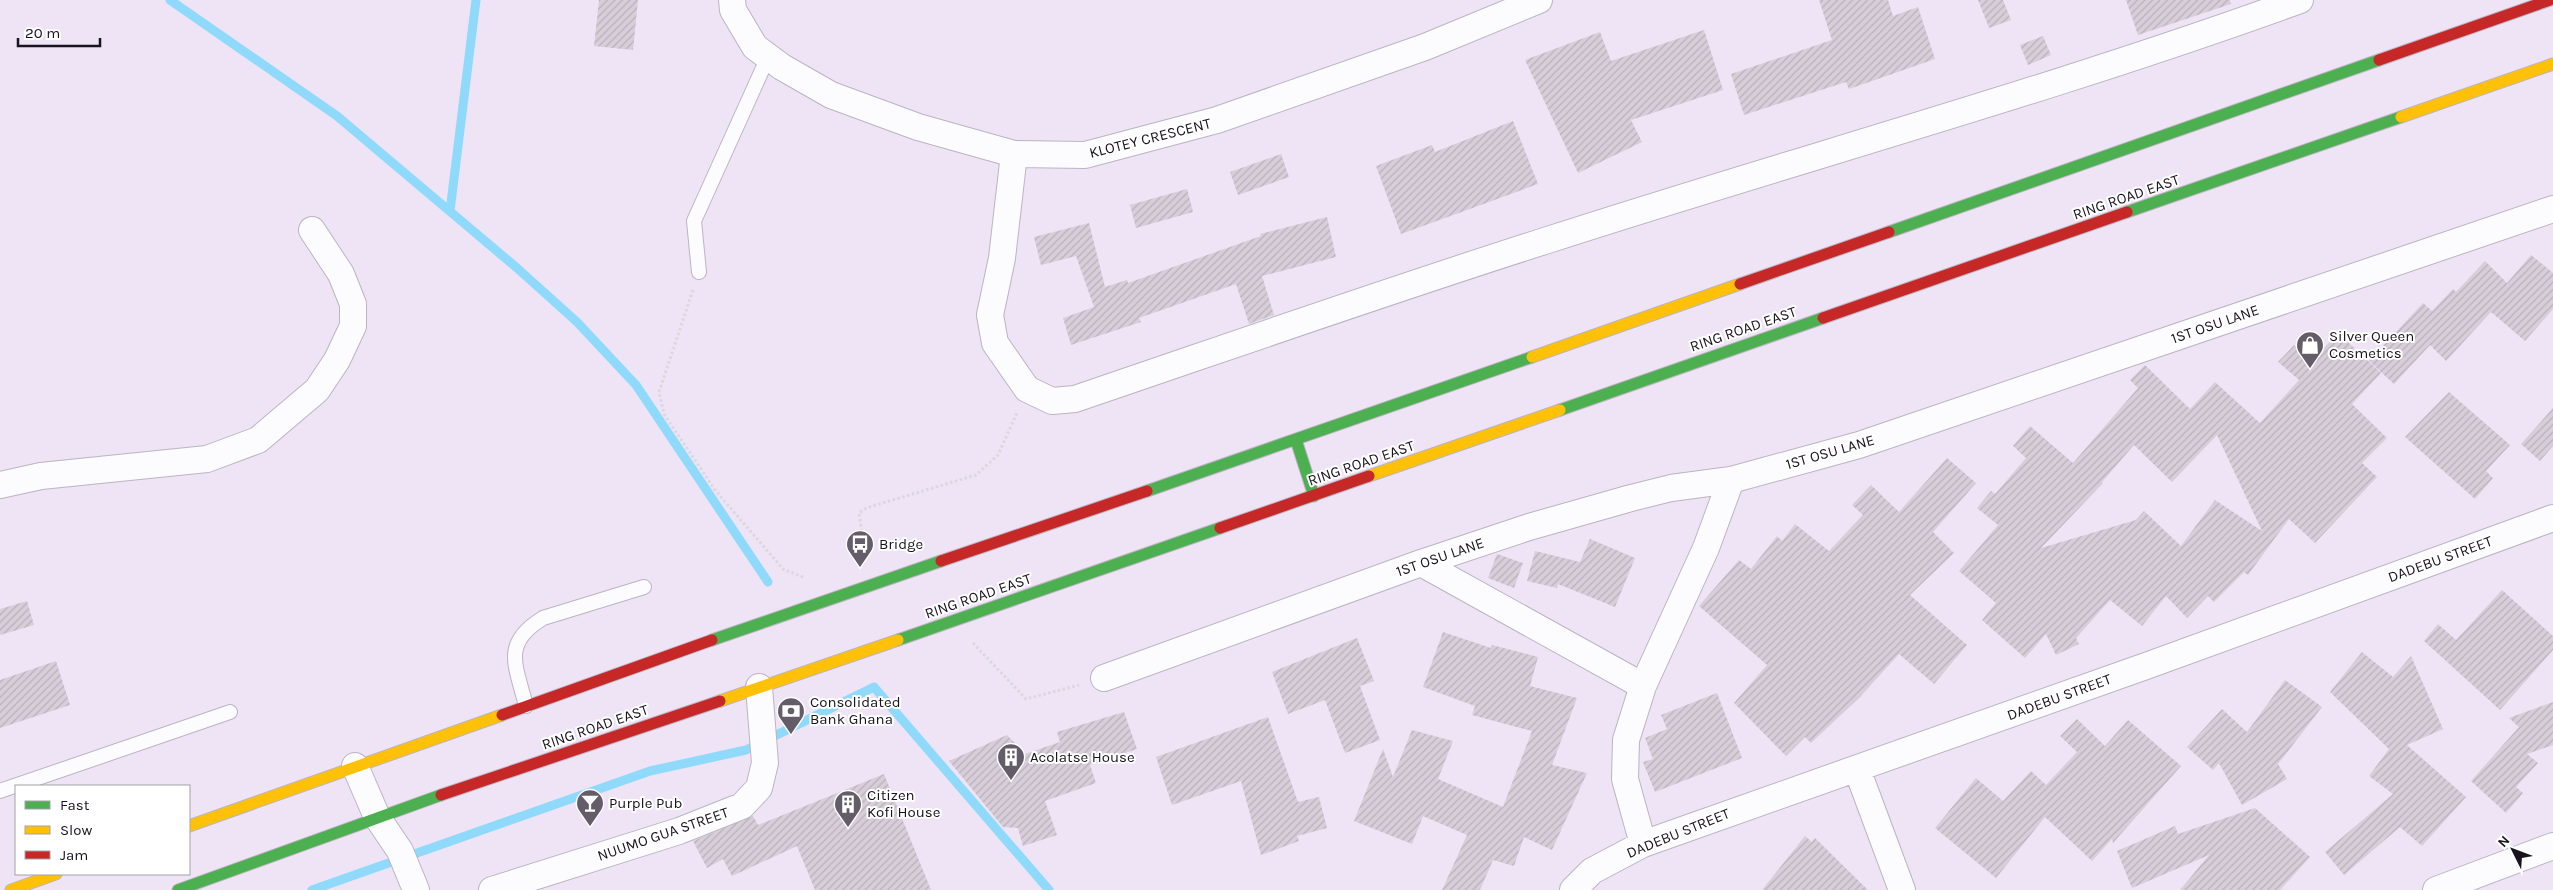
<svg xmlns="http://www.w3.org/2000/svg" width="2553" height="890" font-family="Karla,sans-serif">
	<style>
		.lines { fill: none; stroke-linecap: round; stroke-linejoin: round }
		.stream { stroke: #8fdafa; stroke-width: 9 }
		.building { fill: url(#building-hatch); fill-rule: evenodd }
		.lane-casing { stroke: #bbb4c1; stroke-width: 16 }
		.street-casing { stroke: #bbb4c1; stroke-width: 28 }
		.fast-casing { stroke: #bbb4c1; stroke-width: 13 }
		.slow-casing { stroke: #bbb4c1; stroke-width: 13 }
		.jam-casing { stroke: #bbb4c1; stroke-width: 13 }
		.path { stroke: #dbd8dd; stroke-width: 3; stroke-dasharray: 2.5 2.5; stroke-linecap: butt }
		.lane { stroke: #fcfbfe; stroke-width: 14 }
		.street { stroke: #fcfbfe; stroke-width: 26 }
		.fast { stroke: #4caf50; stroke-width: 11 }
		.slow { stroke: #ffc107; stroke-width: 11 }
		.jam { stroke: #c62828; stroke-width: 11 }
		.labels { text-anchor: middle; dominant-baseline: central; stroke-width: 4; stroke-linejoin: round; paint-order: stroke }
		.street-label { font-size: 15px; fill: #19131d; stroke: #fff }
		.poi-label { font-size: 15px; fill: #19131d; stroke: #fff; text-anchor: start }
	</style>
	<defs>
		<pattern id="building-hatch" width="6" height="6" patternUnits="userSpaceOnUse" patternTransform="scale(1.25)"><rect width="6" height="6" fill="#d7ceda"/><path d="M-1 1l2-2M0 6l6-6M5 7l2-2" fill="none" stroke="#b8b0bb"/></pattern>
	</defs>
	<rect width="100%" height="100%" fill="#eee4f5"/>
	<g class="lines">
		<!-- stream -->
		<path class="stream" d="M170,0l167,116 180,152 60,54 59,63 132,197
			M450,211l26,-211
			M312,890l338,-119 96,-21 128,-63 175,203"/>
	</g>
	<!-- building -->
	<path class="building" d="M599,0h39l-5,50 -39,-4z
		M1819,0h69l5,16 25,-9 17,52 -86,30 -3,-7 -102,33 -13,-41 101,-34z
		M1978,0h25l8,20 -22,8z
		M2126,0h104l1,4 -93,31z
		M1704,30l19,60 -92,30 11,22 -64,31 -53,-113 75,-28 11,29z
		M2043,36l8,19 -23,10 -8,-20z
		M1513,121l25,63 -137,50 -25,-68 56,-21 3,7z
		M1281,154l8,23 -51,18 -8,-23z
		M1187,189l6,23 -57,16 -6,-23z
		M1327,217l9,40 -74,19 12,39 -25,9 -13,-40 -97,34 2,4 -70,23 -8,-27 31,-11 -18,-51 -35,9 -7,-28 55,-14 16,64 22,-7 1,3 133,-47 -1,-2z
		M2531,255l22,18v36l-28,32 -34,-29 -45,49 -16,-16 -36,39 -25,-23 54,-58 9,8 21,-22 3,3 29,-31 22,22z
		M2338,333l43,40 -29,31 35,34 -25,25 15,14 -62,66 -26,-24 -41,56 -4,-3 -30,30 -6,-6 -21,22 -21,-22 -24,30 -32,-26 -34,38 3,6 -23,11 -10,-21 -21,24 -43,-38 14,-17 -37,-32 39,-46 -21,-17 14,-17 4,3 31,-36 -13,-12 17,-20 43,37 65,-75 -8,-8 15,-15 45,44 25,-27 45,41 39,-43 -21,-18 16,-17 18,16zM2217,435l45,96 -47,-31 -34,46 -37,-35 -8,9 -95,28 62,-65 -1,-1 32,-37 38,37z
		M2449,392l61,53 -24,26 7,7 -18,21 -70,-62z
		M2553,408v38l-13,15 -19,-17z
		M1947,458l29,25 -43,49 21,21 -44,42 57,50 -33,39 -35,-30 -40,44 -48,45 -6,-6 -19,19 -52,-53 33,-38 -68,-59 40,-46 12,9 26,-33 5,5 13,-17 34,27 34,-36 -11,-10 19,-20 28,27z
		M1590,539l45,19 -20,49 -57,-23 -1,4 -30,-7 8,-30 45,11z
		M1497,554l26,9 -9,25 -26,-10z
		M2502,590l51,46v14l-53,60 -76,-69 14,-17 18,16z
		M27,601l7,24 -34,10v-26z
		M1443,632l48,16 1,-3 46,12 -8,29 47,12 -25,67 35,8 -35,77 -28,-13 -10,29 -21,-6 -13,30h-38l25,-55 -44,-19 -11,28 -58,-23 29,-72 10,28 19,-47 41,11 -15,38 65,28 29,-76 -60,-16 3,-9 -52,-19z
		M1357,638l17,43 -14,5 20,54 -35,13 -20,-53 -37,14 -16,-42z
		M2362,652l31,25 18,-21 32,73 -36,16 59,52 -44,49 -22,-19 -56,48 -19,-23 68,-58 -24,-18 20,-27 -59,-57z
		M56,661l14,44 -70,23v-48z
		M2285,680l37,27 -44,57 9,15 -45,26 -23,-42 -6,7 -26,-23 35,-38 25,23z
		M1717,693l25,65 -87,34 -12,-30 10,-3 -8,-21 22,-9 -6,-14z
		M2553,702v43l-26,9 11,9 -22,24 7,6 -17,20 -35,-32 48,-54 -10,-9z
		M1124,712l13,37 -47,16 6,18 -51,18 12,34 -34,11 -5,-18 -15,-1 -54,-66 58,-26 18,19 35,-12 -3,-10z
		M1268,717l30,85 21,-5 8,31 -30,8 2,5 -38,14 -20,-74 -69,24 -16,-48z
		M2077,719l28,27 23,-26 53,46 -68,77 -1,-4 -20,22 -47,-44 -49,61 -61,-50 41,-50 27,23 28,-30 15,14 31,-33 -17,-16z
		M884,774l47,116h-116l-18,-44 -65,30 -9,-17 -16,9 -14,-27 60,-25 5,9z
		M2255,808l55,49 -30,33h-100l29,-35 -77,33 -15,-37 58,-25 3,8z
		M1805,836l7,6 3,-4 53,52h-106z"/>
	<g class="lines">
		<!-- lane casing -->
		<g class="lane-casing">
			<path id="lane" d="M699,272l-5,-51 74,-164
				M526,706c-10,-41 -25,-62 17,-88l101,-31
				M0,791l230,-79"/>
		</g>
		<!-- street casing -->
		<g class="street-casing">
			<path id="street" d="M732,0l1,10 22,37 27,20 49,28 87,32 96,27 71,1 132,-35 208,-73 114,-47
				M1014,154l-12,104 -12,57 5,28 32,46 25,12 23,-2c159,-54 318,-110 479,-161 248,-80 501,-149 746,-238
				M0,485l41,-9 166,-17 51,-19 59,-50 20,-30 16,-34v-22l-12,-30 -29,-44
				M1421,563l222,123
				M1104,678l317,-115 108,-36 102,-29 40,-10 60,-8 128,-35 694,-236
				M355,766l22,51 23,34 16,39
				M1857,769l45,121
				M1643,844l-18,-65 1,-39 17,-54 63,-138 25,-68
				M492,890l187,-59 63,-25 17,-18 6,-25 -6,-76
				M1573,890l19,-19 51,-27 503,-178 407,-148
				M2436,890l117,-44"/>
		</g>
		<!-- fast casing -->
		<g class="fast-casing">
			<path id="fast" d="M2127,212l274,-95
				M1889,232l490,-172
				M1560,410l263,-92
				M1296,440l18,56
				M1147,491l385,-134
				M712,640l229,-79
				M898,640l322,-112
				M178,890l263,-95"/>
		</g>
		<!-- slow casing -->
		<g class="slow-casing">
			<path id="slow" d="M2401,117l152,-53
				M1532,357l208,-73
				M1369,476l191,-66
				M720,701l178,-61
				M189,826l313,-111
				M11,890l45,-16"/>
		</g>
		<!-- jam casing -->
		<g class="jam-casing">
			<path id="jam" d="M2379,60l171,-60
				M1740,284l149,-52
				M1823,318l304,-106
				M1220,528l149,-52
				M941,561l206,-70
				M502,715l210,-75
				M441,795l279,-94"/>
		</g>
		<!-- path -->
		<path class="path" d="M693,290l-34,102 5,22 51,76 68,79 22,9
			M858,560l6,-14 -5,-33 7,-5 110,-33 22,-20 19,-42
			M973,643l53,56 53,-14"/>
		<!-- lane -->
		<use href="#lane" class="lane"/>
		<!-- street -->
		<use href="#street" class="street"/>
		<!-- fast -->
		<use href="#fast" class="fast"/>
		<!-- slow -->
		<use href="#slow" class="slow"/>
		<!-- jam -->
		<use href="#jam" class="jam"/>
	</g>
	<!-- icons -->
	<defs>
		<g id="shop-pin" transform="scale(1.4375)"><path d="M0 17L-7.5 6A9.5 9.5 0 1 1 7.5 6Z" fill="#645c69" stroke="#fff"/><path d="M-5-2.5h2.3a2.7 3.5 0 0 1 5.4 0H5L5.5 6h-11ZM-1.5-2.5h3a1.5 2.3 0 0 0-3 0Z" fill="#fff"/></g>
		<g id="bus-pin" transform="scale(1.4375)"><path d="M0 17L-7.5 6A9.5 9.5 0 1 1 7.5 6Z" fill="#645c69" stroke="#fff"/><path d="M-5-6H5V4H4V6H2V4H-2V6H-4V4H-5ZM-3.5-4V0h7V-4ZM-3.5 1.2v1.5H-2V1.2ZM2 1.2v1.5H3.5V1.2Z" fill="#fff"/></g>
		<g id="bank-pin" transform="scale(1.4375)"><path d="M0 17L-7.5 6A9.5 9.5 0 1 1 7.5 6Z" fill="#645c69" stroke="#fff"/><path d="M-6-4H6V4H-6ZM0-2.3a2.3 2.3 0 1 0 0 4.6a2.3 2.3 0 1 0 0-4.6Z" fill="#fff"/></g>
		<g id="building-pin" transform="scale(1.4375)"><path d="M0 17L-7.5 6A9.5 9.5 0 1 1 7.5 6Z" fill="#645c69" stroke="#fff"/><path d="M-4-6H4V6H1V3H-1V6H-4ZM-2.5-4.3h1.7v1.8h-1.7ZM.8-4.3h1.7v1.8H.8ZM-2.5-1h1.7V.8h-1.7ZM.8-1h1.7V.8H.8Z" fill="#fff"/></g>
		<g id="bar-pin" transform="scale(1.4375)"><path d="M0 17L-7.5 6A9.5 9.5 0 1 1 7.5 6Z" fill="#645c69" stroke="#fff"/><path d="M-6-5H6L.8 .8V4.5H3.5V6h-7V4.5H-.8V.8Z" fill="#fff"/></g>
	</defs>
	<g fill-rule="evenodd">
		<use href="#shop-pin" x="2310" y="345"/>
		<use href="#bus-pin" x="860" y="544"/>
		<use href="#bank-pin" x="791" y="711"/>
		<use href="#building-pin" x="1011" y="757"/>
		<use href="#bar-pin" x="590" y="803"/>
		<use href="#building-pin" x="848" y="804"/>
	</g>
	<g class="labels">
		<!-- street labels -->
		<g class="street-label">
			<text transform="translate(1150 138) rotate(-14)">KLOTEY CRESCENT</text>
			<text transform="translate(2126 197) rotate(-19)">RING ROAD EAST</text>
			<text transform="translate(2215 324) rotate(-19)">1ST OSU LANE</text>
			<text transform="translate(1743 329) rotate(-19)">RING ROAD EAST</text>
			<text transform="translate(1830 452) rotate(-16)">1ST OSU LANE</text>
			<text transform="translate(1361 463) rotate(-19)">RING ROAD EAST</text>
			<text transform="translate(1440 557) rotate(-19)">1ST OSU LANE</text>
			<text transform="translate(2440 559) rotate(-20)">DADEBU STREET</text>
			<text transform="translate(978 596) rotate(-19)">RING ROAD EAST</text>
			<text transform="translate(2059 697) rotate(-20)">DADEBU STREET</text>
			<text transform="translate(595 727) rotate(-19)">RING ROAD EAST</text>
			<text transform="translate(1678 833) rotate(-22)">DADEBU STREET</text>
			<text transform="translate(663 834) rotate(-19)">NUUMO GUA STREET</text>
		</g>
		<!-- poi labels -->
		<g class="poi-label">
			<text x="2329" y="336">Silver Queen<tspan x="2329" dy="17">Cosmetics</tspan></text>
			<text x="879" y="544">Bridge</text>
			<text x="810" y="702">Consolidated<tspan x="810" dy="17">Bank Ghana</tspan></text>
			<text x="1030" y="757">Acolatse House</text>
			<text x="867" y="795">Citizen<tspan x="867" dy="17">Kofi House</tspan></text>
			<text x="609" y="803">Purple Pub</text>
		</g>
	</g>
	<!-- legend -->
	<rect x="15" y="785" width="175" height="90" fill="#ffffff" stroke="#a3a1a5"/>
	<rect x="25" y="801" width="25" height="8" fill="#4caf50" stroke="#a3a1a5"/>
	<text x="60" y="810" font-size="15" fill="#19131d">Fast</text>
	<rect x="25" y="826" width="25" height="8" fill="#ffc107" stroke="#a3a1a5"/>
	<text x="60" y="835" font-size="15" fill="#19131d">Slow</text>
	<rect x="25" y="851" width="25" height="8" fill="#c62828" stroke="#a3a1a5"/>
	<text x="60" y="860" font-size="15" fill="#19131d">Jam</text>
	<!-- north arrow -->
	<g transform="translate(2513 850) rotate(312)" stroke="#ffffff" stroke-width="4" paint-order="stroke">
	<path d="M0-4L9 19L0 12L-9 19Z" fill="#19131d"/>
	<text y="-8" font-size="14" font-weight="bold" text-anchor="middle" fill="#19131d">N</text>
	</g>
	<!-- scale -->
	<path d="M18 38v8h82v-8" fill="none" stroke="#19131d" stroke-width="2.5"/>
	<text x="25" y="38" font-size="15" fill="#19131d" stroke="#ffffff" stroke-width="4" paint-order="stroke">20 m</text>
</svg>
